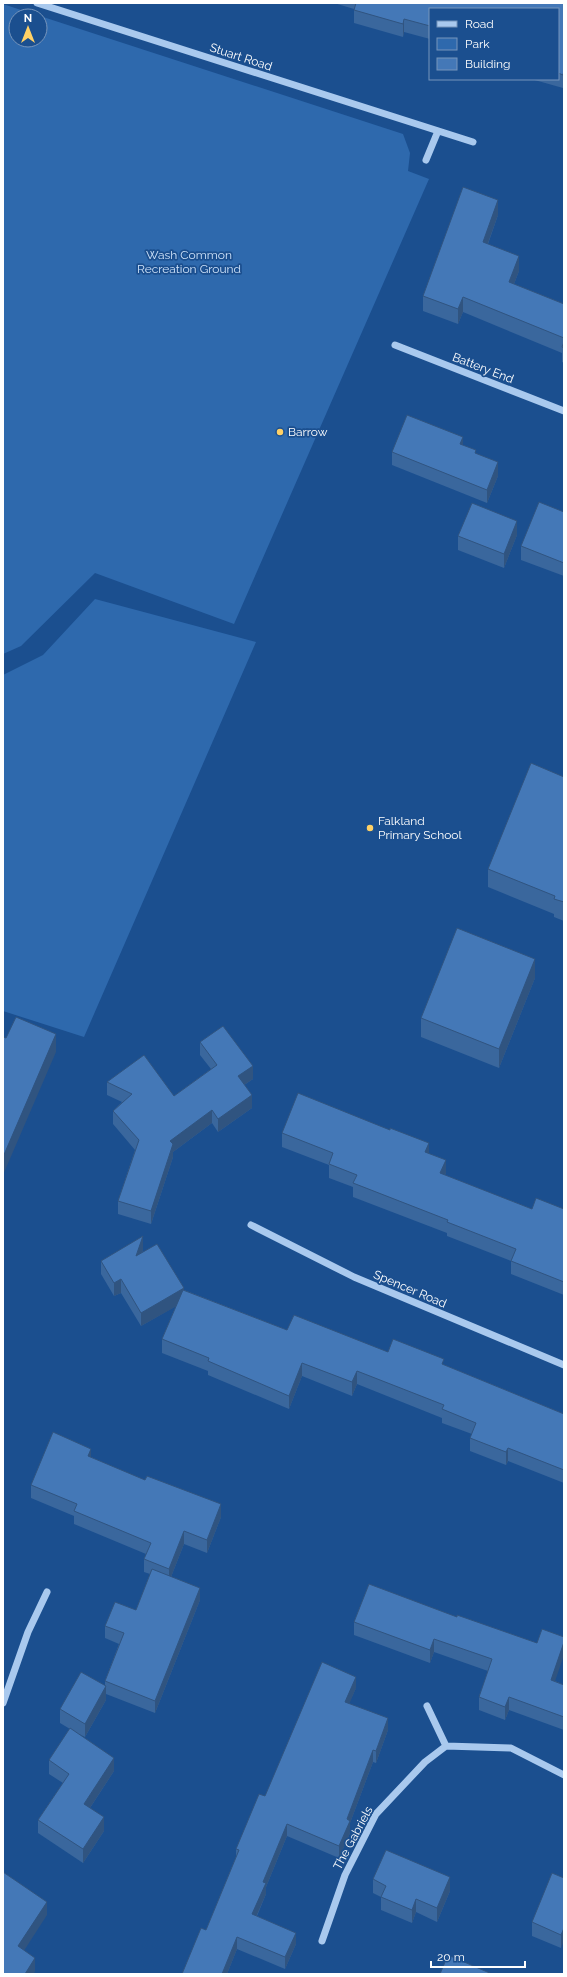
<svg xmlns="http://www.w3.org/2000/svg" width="567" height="1977" font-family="Raleway,sans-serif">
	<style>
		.green { fill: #2e69ad }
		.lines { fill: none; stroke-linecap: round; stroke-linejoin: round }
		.minor { stroke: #a9c9ee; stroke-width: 7 }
		.wall { fill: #3a679d }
		.shaded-wall { fill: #305480 }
		.building { fill: #4478b7; stroke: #305480 }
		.poi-dot { fill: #ffd166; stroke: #1b4f8f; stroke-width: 1.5 }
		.labels { text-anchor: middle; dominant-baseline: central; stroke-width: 3.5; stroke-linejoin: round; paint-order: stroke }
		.street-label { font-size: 12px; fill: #fff; stroke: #1b4f8f }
		.park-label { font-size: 12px; fill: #cfe3fa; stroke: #1b4f8f }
		.poi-label { font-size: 12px; fill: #fff; stroke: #1b4f8f; text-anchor: start }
	</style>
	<rect width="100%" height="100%" fill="#1b4f8f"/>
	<!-- green -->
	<path class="green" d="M3,4l36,12h-23v24h24v-24l363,118 7,19 -2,18 21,8 -195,445 -139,-51 -74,73 -18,8z
		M95,599l161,43 -172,395 -81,-26v-336l40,-20z"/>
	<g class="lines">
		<!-- minor -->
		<path class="minor" d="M37,3l436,139
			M426,160l12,-29
			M395,345l169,66
			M251,1225l103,52 210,88
			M3,1703l25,-71 19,-40
			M427,1706l19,40
			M322,1941l23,-66 31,-61 49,-52 21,-16 65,2 53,27"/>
	</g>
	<!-- wall -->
	<path class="wall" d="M334,3h230l-1,85 -32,-9h27v-70h-128v30l-26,-7 -1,5 -49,-14v-14z
		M498,215l-10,29 31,27 -5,13 50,20v59l-2,-1v-9l-99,-41 -5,12 -35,-13v-15z
		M463,445l13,9 22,22 -11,27 -95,-38v-13z
		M564,512v64l-43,-16v-14z
		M517,535l-13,33 -46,-18v-14z
		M564,777v144l-10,-4v-3l-66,-27v-18z
		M535,978l-36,90 -78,-31v-19z
		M200,1042l53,37 -9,6 8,23 -34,24 -6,-9 -39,29v5l-22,67 -33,-10v-13l17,-51 -22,-26v-13l9,-9 -15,-7v-13l67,14 37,-27 -11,-14z
		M282,1133l147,21 17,19 -1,2 87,34h32v86l-53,-21v-13l-64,-25v-3l-94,-36v-10l-24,-9v-13l-47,-18z
		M143,1250l-1,3 42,37 103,40 101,22 56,13 120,49v69l-56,-22 -2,4 -36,-14v-13l2,-4 -30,-11v-5l-85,-34 -5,12 -50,-20 -13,33 -81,-34v-4l-46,-18v-14l14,-33 -35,20 -20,-33 -7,3 -13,-22v-13z
		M91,1457l130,60 -14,36 -23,-9 -13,33 29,23 -45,113 -49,-19v6l-21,37 -6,-3 35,37 -24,37 14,23 -21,32 -45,-30v-13l25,-37 -14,-9v-14l21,-31 -10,-6v-14l45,-23v-5l14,-37 -14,-6v-12l31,-16 14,-36 -6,-2v-13l2,-5 -72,-30v-8l-43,-18v-13z
		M369,1584l186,97 9,4v45l-55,-20 -4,10 -26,-10v-13l9,-26 -54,-19 -4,11 -76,-28v-13z
		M356,1688l-7,15 39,27 -12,33 -3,-1 -23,61v10l-11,25 -52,-22 -21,51v7l-9,22 39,28 -11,25 -48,-20 -10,25h-45l24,-44 30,-73v-8l29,-53z
		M564,1878l-3,70 -29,-12v-14z
		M373,1879l77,12 -13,31 -21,-10 -4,11 -31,-13v-13l-8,-4z"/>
	<!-- shaded-wall -->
	<path class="shaded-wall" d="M404,19v13l-1,5v-13z
		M564,70v14l-1,4v-13z
		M498,200v15l-15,42v-15z
		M519,256v15l-10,26v-15z
		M463,297v15l-5,12v-15z
		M463,437v14l-3,-7z
		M498,462v14l-11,27v-13z
		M517,521v14l-13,33v-14z
		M535,959v19l-36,90v-19z
		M56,1034v18l-53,123v-18z
		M253,1066v13l-15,10v-13z
		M252,1095v13l-34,24v-13z
		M212,1110v13l-39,29v5l-22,67v-13l19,-70z
		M429,1143v14l-4,-5z
		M446,1160v13l-6,13v-13z
		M143,1236v14l-7,20v-14z
		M121,1279v14l-7,3v-13z
		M184,1288v14l-43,24v-13z
		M302,1363v13l-13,33v-13z
		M357,1371v13l-5,12v-14z
		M508,1448v13l-2,4v-13z
		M91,1449v12l-3,-5z
		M221,1504v13l-14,36v-13z
		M184,1531v13l-15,38v-13z
		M200,1588v12l-45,113v-12z
		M434,1639v13l-4,11v-13z
		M564,1642v13l-13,38v-13z
		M356,1677v11l-11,26v-12z
		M106,1686v14l-21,37v-13z
		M509,1697v13l-4,10v-13z
		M388,1718v12l-12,33v-12z
		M373,1750v12l-23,61v10l-11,25v-12l8,-27z
		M114,1758v13l-30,46v-13z
		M104,1817v14l-21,32v-14z
		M287,1824v12l-21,51v7l-14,32v-12l11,-32z
		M450,1877v14l-13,31v-14z
		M416,1899v13l-4,11v-13z
		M47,1902v13l-29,45v-14z
		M564,1928v13l-3,7v-13z
		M296,1933v11l-11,25v-12z
		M237,1937v12l-10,25h-5z
		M35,1958v13l-1,3h-9z"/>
	<!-- building -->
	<path class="building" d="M356,3h208v67l-1,5 -5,-2v-64h-128v17l-26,-7 -1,5 -49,-14z
		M463,187l35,13 -15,42 36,14 -10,26 55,22v34l-101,-41 -5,12 -35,-13z
		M564,342v6l-2,-1z
		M407,415l56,22 -3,7 16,6 -1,3 23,9 -11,28 -95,-38z
		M539,502l25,10v51l-43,-17z
		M472,503l45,18 -13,33 -46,-18z
		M531,763l33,14v125l-10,-3 1,-3 -67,-27z
		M457,928l78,31 -36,90 -78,-31z
		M16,1017l40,17 -53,123v-120l3,1z
		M223,1026l30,40 -15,10 14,19 -34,24 -6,-9 -42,31 3,3 -22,67 -33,-10 21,-61 -26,-29 19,-17 -25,-12 37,-27 30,41 43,-31 -17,-23z
		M298,1093l92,37v-2l39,15 -4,9 21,8 -6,13 92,36 4,-11 28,11v73l-53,-21 5,-12 -69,-27 1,-2 -95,-37 4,-8 -28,-11 4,-11 -51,-20z
		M143,1236l-7,20 21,-12 27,44 -43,25 -20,-34 -7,4 -13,-22z
		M183,1290l104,40 7,-15 94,37 5,-13 51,20 -2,5 122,50v56l-56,-22 -2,4 -36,-14 6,-15 -34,-14 2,-4 -87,-34 -5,11 -50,-19 -13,33 -81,-35 1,-3 -47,-19z
		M53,1432l38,17 -3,7 57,24 2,-4 74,28 -14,36 -23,-9 -15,38 -25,-10 7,-16 -77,-32 3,-7 -46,-19z
		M152,1569l48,19 -45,113 -50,-20 19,-48 -19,-7 10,-24 21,8z
		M369,1584l88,33v-2l80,28 5,-14 22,8v5l-13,38 13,5v32l-55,-20 -4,10 -26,-10 13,-38 -58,-20 -4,11 -76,-28z
		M322,1662l34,15 -11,25 43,16 -12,33 -3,-1 -26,69 3,2 -11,25 -52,-22 -24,58 3,1 -14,31 44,19 -11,24 -48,-20 -15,37h-40l19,-46 5,2 33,-80 -3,-1 23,-55 6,2z
		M81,1672l25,14 -21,38 -25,-15z
		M70,1728l44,30 -30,46 20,13 -21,32 -45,-29 31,-46 -20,-14z
		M386,1850l64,27 -13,31 -21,-9 -4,11 -31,-13 5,-11 -13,-7z
		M3,1872l44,30 -29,44 17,12 -10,16h-22z
		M552,1873l12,5v50l-3,7 -29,-13z
		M448,1955l44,19h-52z"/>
	<!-- markers -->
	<g class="poi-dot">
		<circle cx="280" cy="432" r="4"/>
		<circle cx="370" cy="828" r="4"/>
	</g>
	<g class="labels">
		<!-- street labels -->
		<g class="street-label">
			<text transform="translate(241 57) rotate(18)">Stuart Road</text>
			<text transform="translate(483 368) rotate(21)">Battery End</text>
			<text transform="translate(410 1289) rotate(23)">Spencer Road</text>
			<text transform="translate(353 1838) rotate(-62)">The Gabriels</text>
		</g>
		<!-- park labels -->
		<g class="park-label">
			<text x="189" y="255">Wash Common<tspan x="189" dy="14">Recreation Ground</tspan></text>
		</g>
		<!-- poi labels -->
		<g class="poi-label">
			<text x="288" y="432">Barrow</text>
			<text x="378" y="821">Falkland<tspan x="378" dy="14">Primary School</tspan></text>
		</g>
	</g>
	<!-- border -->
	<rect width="567" height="1977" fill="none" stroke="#ffffff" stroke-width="8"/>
	<!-- legend -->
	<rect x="429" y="8" width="130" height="72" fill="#1b4f8f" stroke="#7695bc"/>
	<rect x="437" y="21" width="20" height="6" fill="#a9c9ee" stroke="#7695bc"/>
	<text x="465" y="28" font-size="12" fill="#ffffff">Road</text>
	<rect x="437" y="38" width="20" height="12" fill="#2e69ad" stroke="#7695bc"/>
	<text x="465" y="48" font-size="12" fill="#ffffff">Park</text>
	<rect x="437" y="58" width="20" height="12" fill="#4478b7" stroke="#7695bc"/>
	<text x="465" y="68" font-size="12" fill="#ffffff">Building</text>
	<!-- north arrow -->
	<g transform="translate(28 28)"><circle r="19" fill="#1b4f8f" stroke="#7695bc"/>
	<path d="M0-3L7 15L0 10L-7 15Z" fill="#ffd166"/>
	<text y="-6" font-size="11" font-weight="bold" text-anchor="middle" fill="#ffffff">N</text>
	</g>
	<!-- scale -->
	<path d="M431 1961v6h94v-6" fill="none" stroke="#ffffff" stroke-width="2"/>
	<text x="437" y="1961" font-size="12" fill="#ffffff" stroke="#1b4f8f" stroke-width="3" paint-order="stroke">20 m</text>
</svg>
